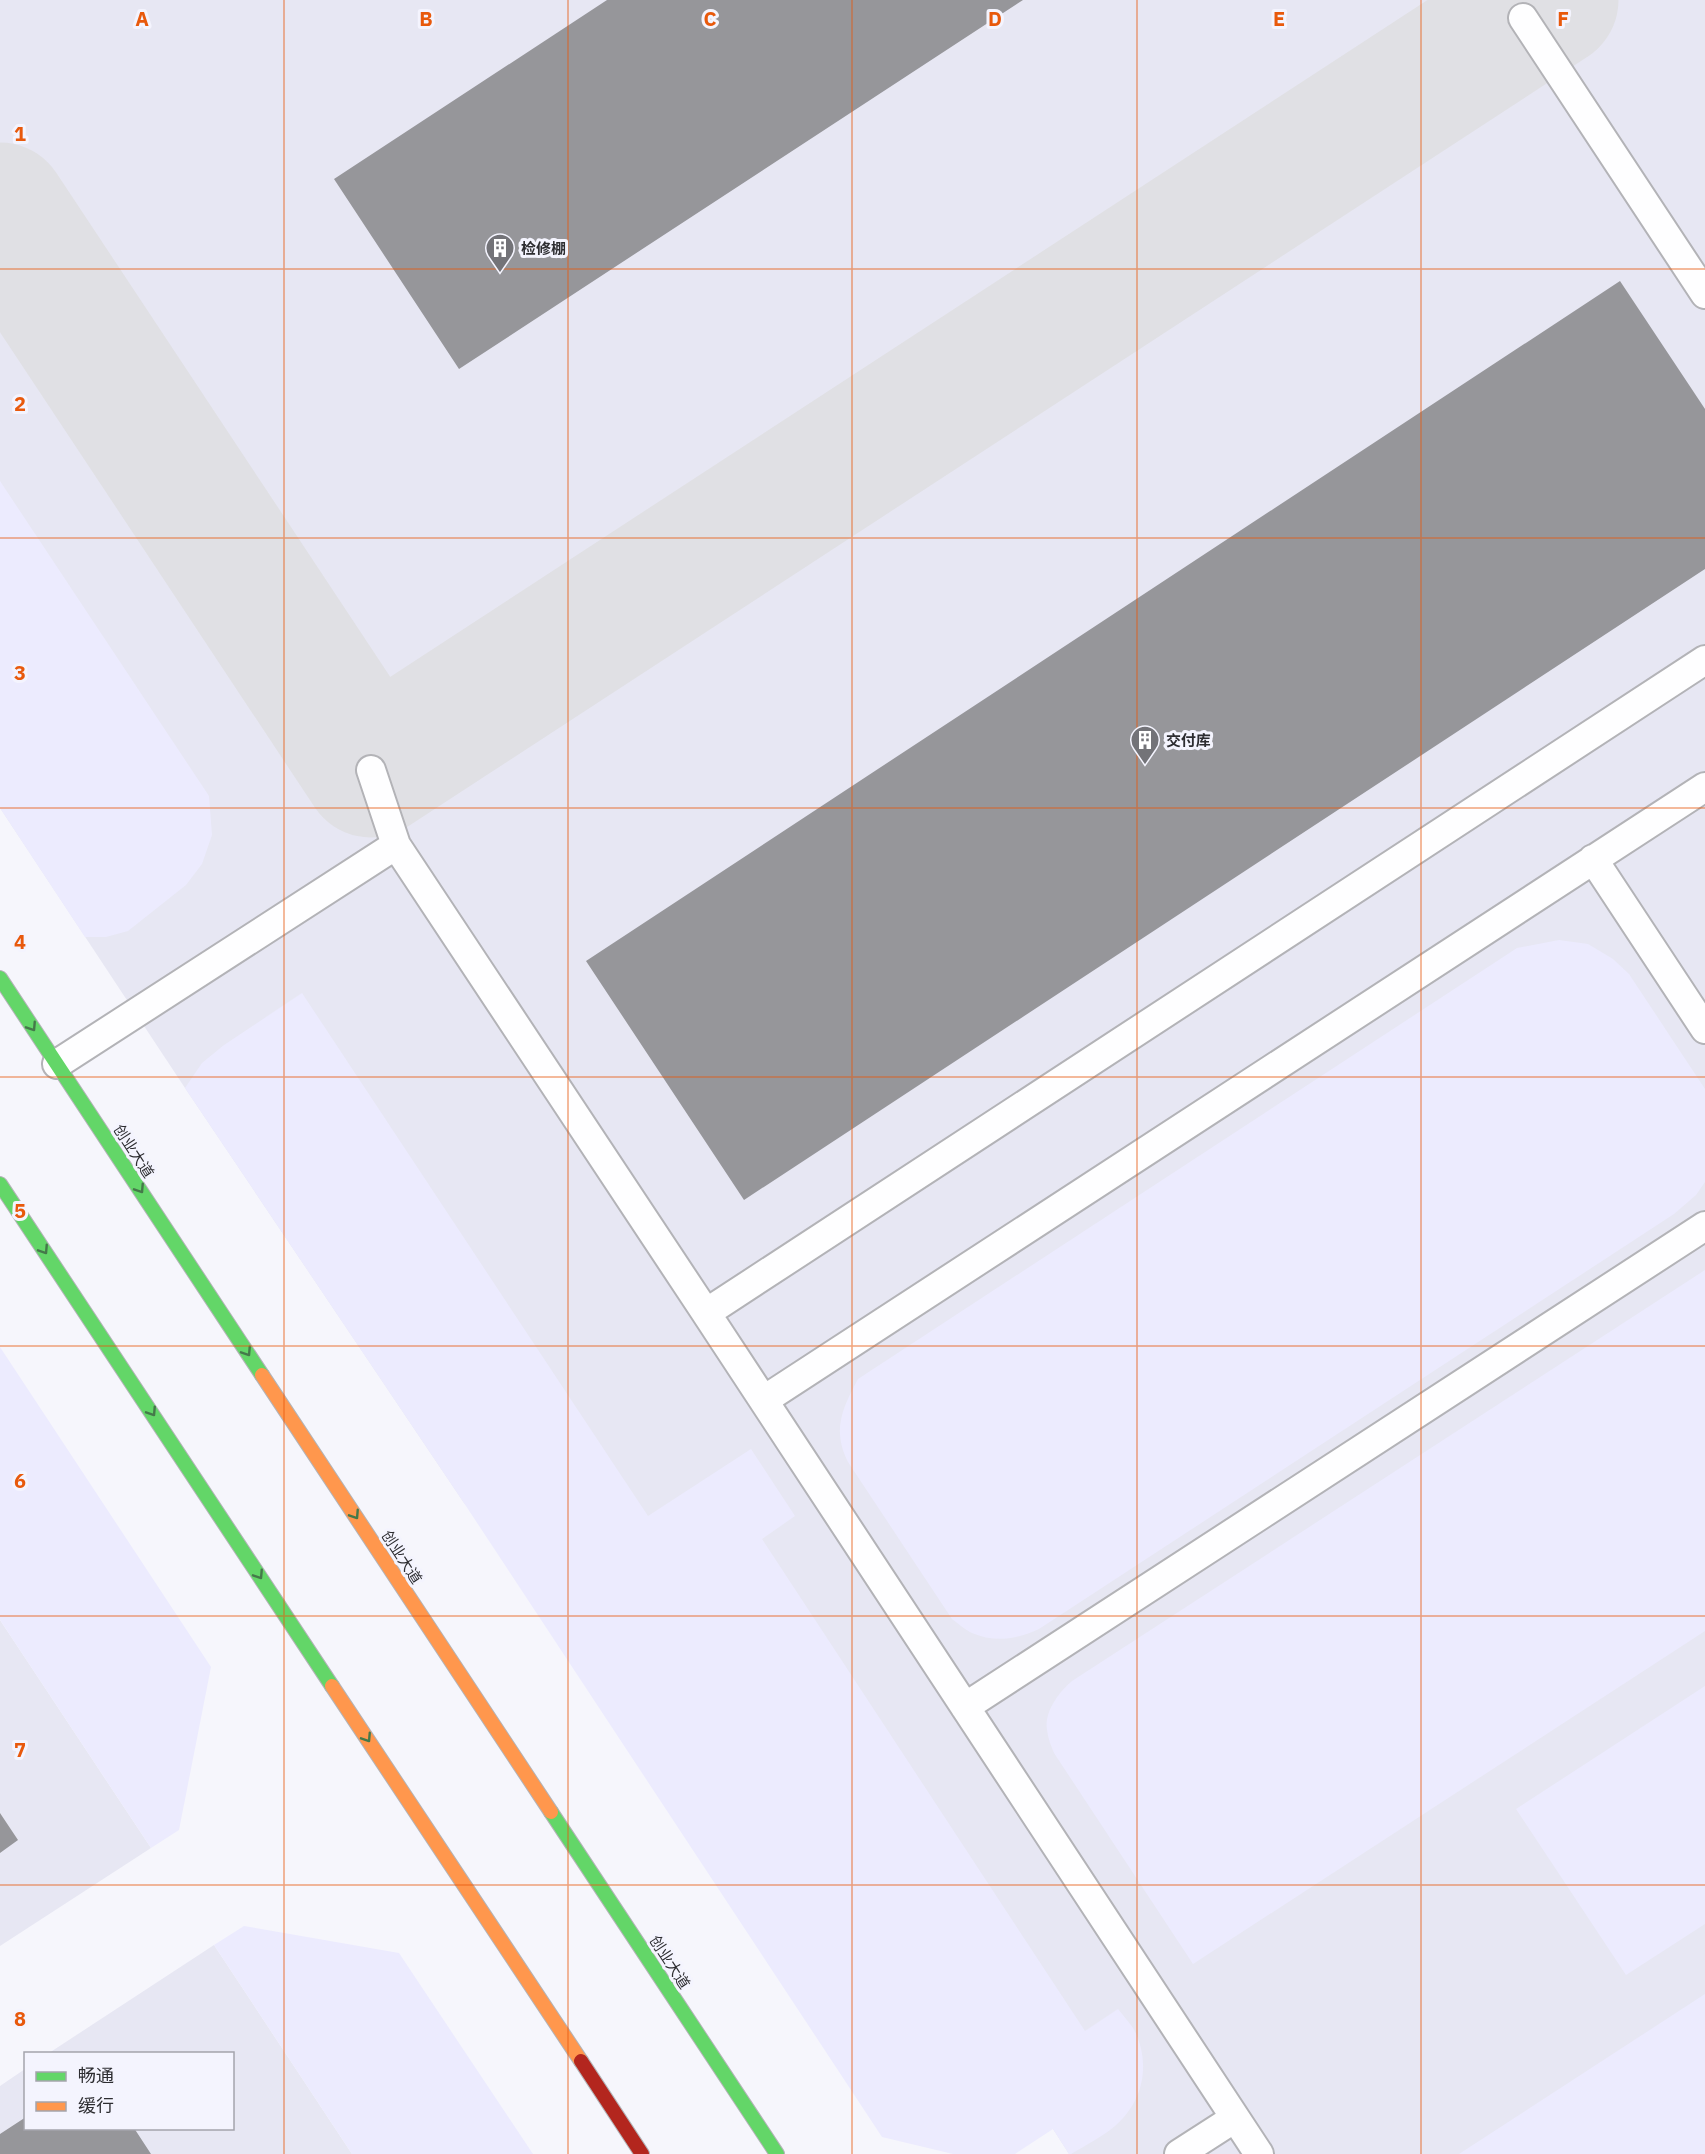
<svg xmlns="http://www.w3.org/2000/svg" width="1705" height="2154" font-family="'IBM Plex Sans','Noto Sans SC',sans-serif">
	<style>
		.built { fill: #e7e7f3 }
		.green { fill: #ecebfe }
		.lines { fill: none; stroke-linecap: round; stroke-linejoin: round }
		.taxiway { stroke: #e0e0e4; stroke-width: 135 }
		.building { fill: #96969a }
		.lane-casing { stroke: #b3b3b7; stroke-width: 32 }
		.fast-casing { stroke: #b3b3b7; stroke-width: 16 }
		.slow-casing { stroke: #b3b3b7; stroke-width: 16 }
		.jam-casing { stroke: #b3b3b7; stroke-width: 16 }
		.lane { stroke: #fefeff; stroke-width: 28 }
		.fast { stroke: #63d668; stroke-width: 14 }
		.slow { stroke: #ff974d; stroke-width: 14 }
		.jam { stroke: #b3261e; stroke-width: 14 }
		.oneway { stroke: #45794a }
		.grid { fill: none; stroke: #e8590c; stroke-width: 1.5; stroke-opacity: 0.55 }
		.labels { text-anchor: middle; dominant-baseline: central; stroke-width: 6; stroke-linejoin: round; paint-order: stroke }
		.poi-label { font-size: 15px; font-weight: bold; fill: #2d2d31; stroke: #f4f4fe; text-anchor: start }
		.street-label { font-size: 15px; fill: #2d2d31; stroke: #f4f4fe }
		.grid-label { font-size: 20px; text-anchor: middle; font-weight: bold; fill: #e8590c; stroke: #f4f4fe; stroke-width: 6; stroke-linejoin: round; paint-order: stroke }
	</style>
	<rect width="100%" height="100%" fill="#f6f6fc"/>
	<!-- built -->
	<path class="built" d="M0,0h1705v2154h-636l-16,-25 -589,-626 -279,-415 -185,-280z
		M0,1620l151,228 -151,98z
		M214,1945l138,209h-352v-68l25,-17 1,59h206v-74l-183,-1z"/>
	<!-- green -->
	<path class="green" d="M0,481l209,315 3,39 -10,29 -16,21 -58,46 -22,6h-21l-85,-129z
		M1559,940l29,4 25,15 16,15 76,115v93l-9,13 -22,19 -635,415c-22,10 -44,14 -67,4 -7,-3 -14,-10 -20,-14l-104,-157c-16,-32 -6,-53 10,-83l659,-431z
		M302,993l346,523 103,-67 44,67 -33,23 323,492 33,-22c6,8 16,18 19,27 13,32 5,67 -22,90 -13,11 -29,19 -44,28h-2l-16,-25 -38,25h-62l-71,-17 -418,-634 -279,-415 17,-25 22,-18z
		M1705,1270v361l-512,333 -139,-211c-3,-7 -6,-15 -7,-23 -3,-18 12,-38 25,-49z
		M0,1347l211,320 -32,163 -28,18 -151,-228z
		M1705,1686v238l-79,51 -110,-166z
		M244,1926l155,27 134,201h-181l-138,-209z
		M1705,1994v160h-246z"/>
	<g class="lines">
		<!-- taxiway -->
		<path class="taxiway" d="M0,210l371,560 1180,-770"/>
	</g>
	<!-- building -->
	<path class="building" d="M607,0h416l-564,369 -125,-190z
		M1620,281l85,128v160l-961,631 -158,-239z
		M0,1813l18,27 -18,13z
		M26,2117v11h108l17,26h-151v-20z"/>
	<g class="lines">
		<!-- lane casing -->
		<g class="lane-casing">
			<path id="lane" d="M1523,18l182,276
				M396,845l310,468 999,-653
				M1593,859l112,170
				M57,1064l339,-219 -25,-75
				M706,1313l553,841
				M764,1400l941,-613
				M965,1707l740,-481
				M1179,2154l56,-36"/>
		</g>
		<!-- fast casing -->
		<g class="fast-casing">
			<path id="fast" d="M0,978l262,397
				M0,1184l332,502
				M551,1812l226,342"/>
		</g>
		<!-- slow casing -->
		<g class="slow-casing">
			<path id="slow" d="M262,1375l289,437
				M332,1686l249,375"/>
		</g>
		<!-- jam casing -->
		<g class="jam-casing">
			<path id="jam" d="M581,2061l61,93"/>
		</g>
		<!-- lane -->
		<use href="#lane" class="lane"/>
		<!-- fast -->
		<use href="#fast" class="fast"/>
		<!-- slow -->
		<use href="#slow" class="slow"/>
		<!-- jam -->
		<use href="#jam" class="jam"/>
	</g>
	<!-- one-way arrows -->
	<defs><path id="oneway-chevron" d="M-2-3.5L2.5 0L-2 3.5" fill="none" stroke-width="1.6" stroke-linecap="round" stroke-linejoin="round" transform="scale(1.5)"/></defs>
	<g class="oneway">
		<use href="#oneway-chevron" transform="translate(32 1027) rotate(57)"/>
		<use href="#oneway-chevron" transform="translate(140 1189) rotate(57)"/>
		<use href="#oneway-chevron" transform="translate(44 1250) rotate(57)"/>
		<use href="#oneway-chevron" transform="translate(247 1352) rotate(57)"/>
		<use href="#oneway-chevron" transform="translate(152 1412) rotate(57)"/>
		<use href="#oneway-chevron" transform="translate(355 1515) rotate(57)"/>
		<use href="#oneway-chevron" transform="translate(259 1575) rotate(57)"/>
		<use href="#oneway-chevron" transform="translate(367 1738) rotate(57)"/>
	</g>
	<!-- grid -->
	<path class="grid" d="M284,0v2154M568,0v2154M852,0v2154M1137,0v2154M1421,0v2154M0,269h1705M0,538h1705M0,808h1705M0,1077h1705M0,1346h1705M0,1616h1705M0,1885h1705"/>
	<!-- icons -->
	<defs>
		<g id="building-pin" transform="scale(1.5)"><path d="M0 17L-7.5 6A9.5 9.5 0 1 1 7.5 6Z" fill="#737378" stroke="#f4f4fe"/><path d="M-4-6H4V6H1V3H-1V6H-4ZM-2.5-4.3h1.7v1.8h-1.7ZM.8-4.3h1.7v1.8H.8ZM-2.5-1h1.7V.8h-1.7ZM.8-1h1.7V.8H.8Z" fill="#fff"/></g>
	</defs>
	<g fill-rule="evenodd">
		<use href="#building-pin" x="500" y="248"/>
		<use href="#building-pin" x="1145" y="740"/>
	</g>
	<g class="labels">
		<!-- poi labels -->
		<g class="poi-label">
			<text x="521" y="248">检修棚</text>
			<text x="1166" y="740">交付库</text>
		</g>
		<!-- street labels -->
		<g class="street-label">
			<text transform="translate(134 1151) rotate(57)">创业大道</text>
			<text transform="translate(402 1557) rotate(57)">创业大道</text>
			<text transform="translate(670 1962) rotate(57)">创业大道</text>
		</g>
	</g>
	<g class="grid-label">
		<text x="142" y="26">A</text>
		<text x="426" y="26">B</text>
		<text x="710" y="26">C</text>
		<text x="995" y="26">D</text>
		<text x="1279" y="26">E</text>
		<text x="1563" y="26">F</text>
		<text x="20" y="141">1</text>
		<text x="20" y="411">2</text>
		<text x="20" y="680">3</text>
		<text x="20" y="949">4</text>
		<text x="20" y="1218">5</text>
		<text x="20" y="1488">6</text>
		<text x="20" y="1757">7</text>
		<text x="20" y="2026">8</text>
	</g>
	<!-- legend -->
	<rect x="24" y="2052" width="210" height="78" fill="#f4f4fe" stroke="#a4a4ac" stroke-width="1.5"/>
	<rect x="36" y="2072" width="30" height="9" fill="#63d668" stroke="#a4a4ac" stroke-width="1.5"/>
	<text x="78" y="2082" font-size="18" fill="#2d2d31">畅通</text>
	<rect x="36" y="2102" width="30" height="9" fill="#ff974d" stroke="#a4a4ac" stroke-width="1.5"/>
	<text x="78" y="2112" font-size="18" fill="#2d2d31">缓行</text>
</svg>
